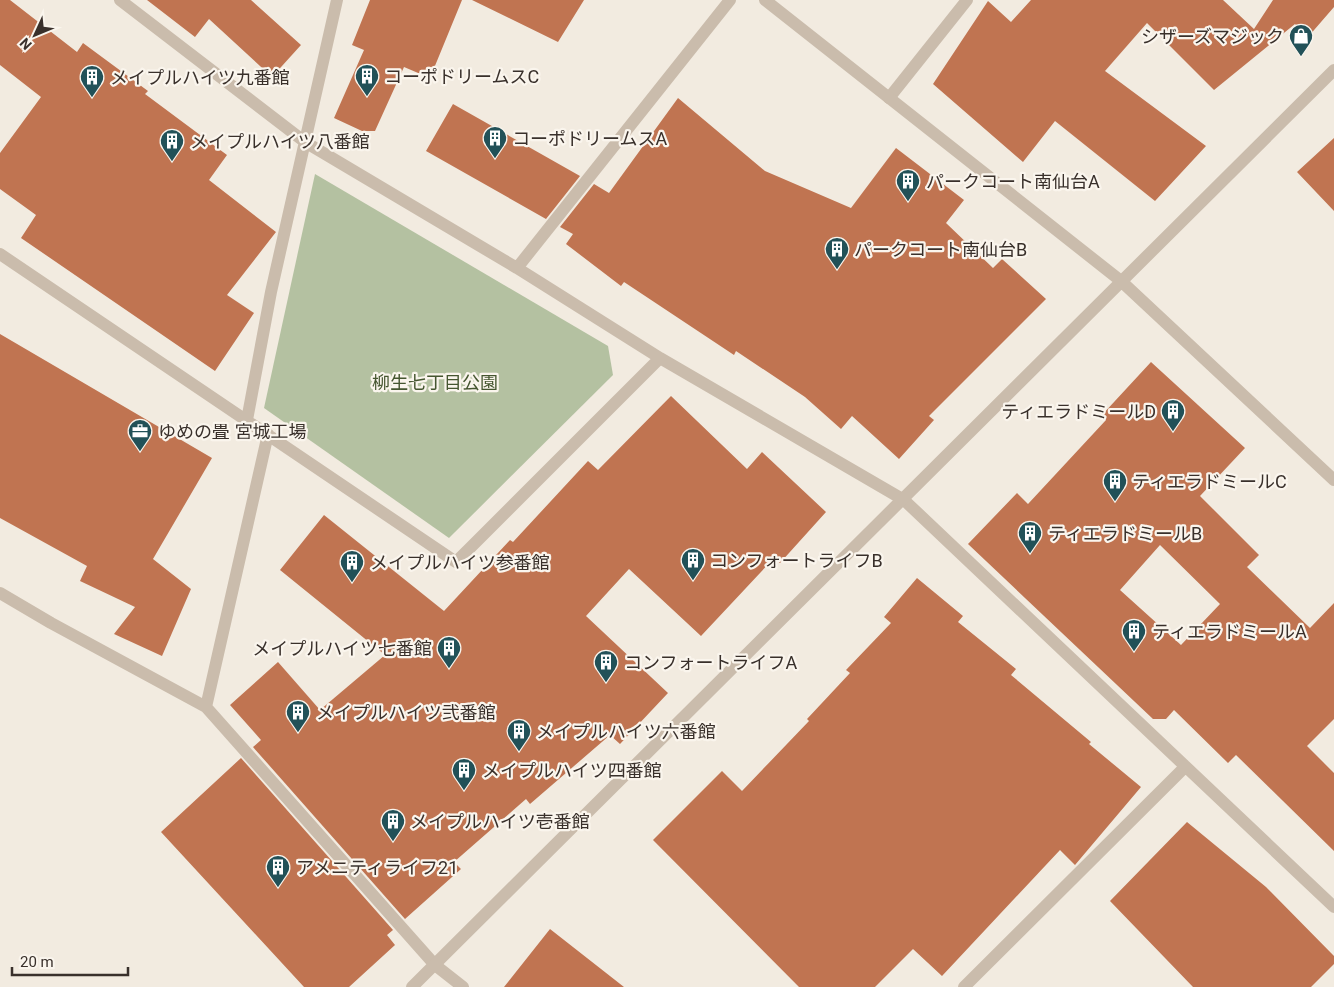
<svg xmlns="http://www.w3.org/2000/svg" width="1334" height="987" font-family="Roboto,'Noto Sans JP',sans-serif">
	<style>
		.green { fill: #b4c1a1 }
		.building { fill: #c07451; fill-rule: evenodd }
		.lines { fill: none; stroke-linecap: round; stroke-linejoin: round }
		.minor { stroke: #cabcac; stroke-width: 12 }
		.tertiary { stroke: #cabcac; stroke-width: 12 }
		.labels { text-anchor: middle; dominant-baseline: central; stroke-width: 4.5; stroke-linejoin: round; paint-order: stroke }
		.poi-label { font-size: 18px; fill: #39302b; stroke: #faf5ed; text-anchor: start }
		.park-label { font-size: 18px; fill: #455630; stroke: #faf5ed }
	</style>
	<rect width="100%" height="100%" fill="#f2ebe0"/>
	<!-- green -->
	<path class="green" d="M315,174l293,172 5,29 -164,163 -185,-130z"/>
	<!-- building -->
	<path class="building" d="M0,0h10l67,52 6,-9 65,48 -3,3 82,61 -18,25 67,52 -49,63 27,18 -39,58 -194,-133 15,-23 -36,-26v-36l41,-56 -41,-32z
		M147,0h104l50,45 -29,32 -63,-58 -14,18z
		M370,0h92l-32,78 -26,-11 -29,64h-13l-28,-13 30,-68 -12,-5z
		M472,0h112l-26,42z
		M1031,0h192l31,29 19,-29h61v7l-26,30 -13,-13 -81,66 -67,-67 -42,48 101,75 -51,55 -100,-80 -32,41 -90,-78 55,-83 23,21z
		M678,98l87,73 86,37 45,-60 68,52 -18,23 47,45 9,-9 44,40 -117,117 5,4 -35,39 -47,-43 -11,13 -36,-32 -69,-46 -2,4 -110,-73 -3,4 -55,-42 7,-10 -13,-7 34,-43 15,9z
		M453,104l127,72 -34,43 -120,-68z
		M1334,138v73l-37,-39z
		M0,334l212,124 -59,101 38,30 -29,67 -48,-22 21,-27 -55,-26 7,-15 -87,-48z
		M1151,362l94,86 -45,48 59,59 -12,12 63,61 24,-25v116l-27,27 27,27v78l-98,-96 -8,8 -54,-53 -8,9h-13l-185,-175 49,-51 11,11 78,-84 -4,-5zM1160,545l60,59 -39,41 -61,-55z
		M671,396l76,73 15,-17 64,60 -46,51 -6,-5 -73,78 -72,-67 -43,47 82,77 -48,51 -10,-9 -80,69 -4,-5 -72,63 7,7 -56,50 -152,-172 8,-7 -31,-35 48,-43 42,48 65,-55 -105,-85 44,-55 120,96 66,-71 3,2 75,-81 10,9z
		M917,578l46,38 -5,6 58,47 -5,6 80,67 -2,2 52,43 -66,78 -15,-15 -118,126 -29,-27 -38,38h-76l-146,-147 69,-69 20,20 67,-70 -2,-2 43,-46 -4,-3 45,-47 -7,-6z
		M241,758l152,172 -6,5 8,10 -46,42h-45l-143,-155z
		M1187,822l79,65 68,69v8l-23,23h-118l-83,-86z
		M550,929l74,58h-120z"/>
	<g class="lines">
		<!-- minor -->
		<path class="minor" d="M120,0l185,142 212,126 143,90 244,142 430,407
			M889,98l78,-98
			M0,254l456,308 204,-204
			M517,268l213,-268
			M247,420l24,-128 66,-292
			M0,593l51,30 155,84 229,258 28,22
			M206,707l62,-273
			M964,987l221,-220"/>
		<!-- tertiary -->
		<path class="tertiary" d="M765,0l356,281 213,199
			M412,987l922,-917"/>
	</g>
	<!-- icons -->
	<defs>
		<g id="shop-pin" transform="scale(1.25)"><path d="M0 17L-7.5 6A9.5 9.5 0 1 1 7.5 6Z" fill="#225158" stroke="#faf5ed"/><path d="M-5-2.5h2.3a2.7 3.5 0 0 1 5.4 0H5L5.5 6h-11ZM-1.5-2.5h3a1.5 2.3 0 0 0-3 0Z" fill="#fff"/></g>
		<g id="building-pin" transform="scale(1.25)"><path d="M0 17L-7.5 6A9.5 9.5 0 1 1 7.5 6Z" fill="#225158" stroke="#faf5ed"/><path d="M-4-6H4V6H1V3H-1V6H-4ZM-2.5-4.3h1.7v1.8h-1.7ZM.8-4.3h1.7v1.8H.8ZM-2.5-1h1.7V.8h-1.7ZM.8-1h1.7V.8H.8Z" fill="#fff"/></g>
		<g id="office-pin" transform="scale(1.25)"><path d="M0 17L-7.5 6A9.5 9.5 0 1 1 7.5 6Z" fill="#225158" stroke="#faf5ed"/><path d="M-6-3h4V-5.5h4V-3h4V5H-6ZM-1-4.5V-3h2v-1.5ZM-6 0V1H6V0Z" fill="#fff"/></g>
	</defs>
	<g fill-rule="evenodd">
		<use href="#shop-pin" x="1301" y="36"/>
		<use href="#building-pin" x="367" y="76"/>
		<use href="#building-pin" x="92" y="77"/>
		<use href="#building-pin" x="495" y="138"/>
		<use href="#building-pin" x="172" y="141"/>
		<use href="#building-pin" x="908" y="181"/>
		<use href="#building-pin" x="837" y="249"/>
		<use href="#building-pin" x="1173" y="411"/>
		<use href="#office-pin" x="140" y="431"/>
		<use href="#building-pin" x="1115" y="481"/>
		<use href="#building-pin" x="1030" y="533"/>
		<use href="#building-pin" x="693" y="560"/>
		<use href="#building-pin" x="352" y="562"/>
		<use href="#building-pin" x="1134" y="631"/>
		<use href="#building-pin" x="449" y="648"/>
		<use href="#building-pin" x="606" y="662"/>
		<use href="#building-pin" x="298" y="712"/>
		<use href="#building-pin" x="519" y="731"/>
		<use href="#building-pin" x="464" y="770"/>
		<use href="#building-pin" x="393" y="821"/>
		<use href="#building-pin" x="278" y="867"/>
	</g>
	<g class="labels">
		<!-- poi labels -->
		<g class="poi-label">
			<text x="1284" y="36" text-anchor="end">シザーズマジック</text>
			<text x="384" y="76">コーポドリームスC</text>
			<text x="110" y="77">メイプルハイツ九番館</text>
			<text x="512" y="138">コーポドリームスA</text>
			<text x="190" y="141">メイプルハイツ八番館</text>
			<text x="926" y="181">パークコート南仙台A</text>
			<text x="854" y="249">パークコート南仙台B</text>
			<text x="1156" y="411" text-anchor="end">ティエラドミールD</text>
			<text x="158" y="431">ゆめの畳 宮城工場</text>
			<text x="1132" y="481">ティエラドミールC</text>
			<text x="1048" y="533">ティエラドミールB</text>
			<text x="710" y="560">コンフォートライフB</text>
			<text x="370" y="562">メイプルハイツ参番館</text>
			<text x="1152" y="631">ティエラドミールA</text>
			<text x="432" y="648" text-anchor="end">メイプルハイツ七番館</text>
			<text x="624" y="662">コンフォートライフA</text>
			<text x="316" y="712">メイプルハイツ弐番館</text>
			<text x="536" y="731">メイプルハイツ六番館</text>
			<text x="482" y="770">メイプルハイツ四番館</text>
			<text x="410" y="821">メイプルハイツ壱番館</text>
			<text x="296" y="867">アメニティライフ21</text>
		</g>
		<!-- park labels -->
		<g class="park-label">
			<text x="435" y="382">柳生七丁目公園</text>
		</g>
	</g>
	<!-- north arrow -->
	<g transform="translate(35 35) rotate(226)" stroke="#faf5ed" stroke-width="4" paint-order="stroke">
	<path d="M0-4L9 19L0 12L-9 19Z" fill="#39302b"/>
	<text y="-8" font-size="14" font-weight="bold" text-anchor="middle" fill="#39302b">N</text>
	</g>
	<!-- scale -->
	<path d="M12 967v8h116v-8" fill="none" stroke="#39302b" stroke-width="2.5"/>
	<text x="20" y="967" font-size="15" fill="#39302b" stroke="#faf5ed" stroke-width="4" paint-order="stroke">20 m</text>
</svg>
